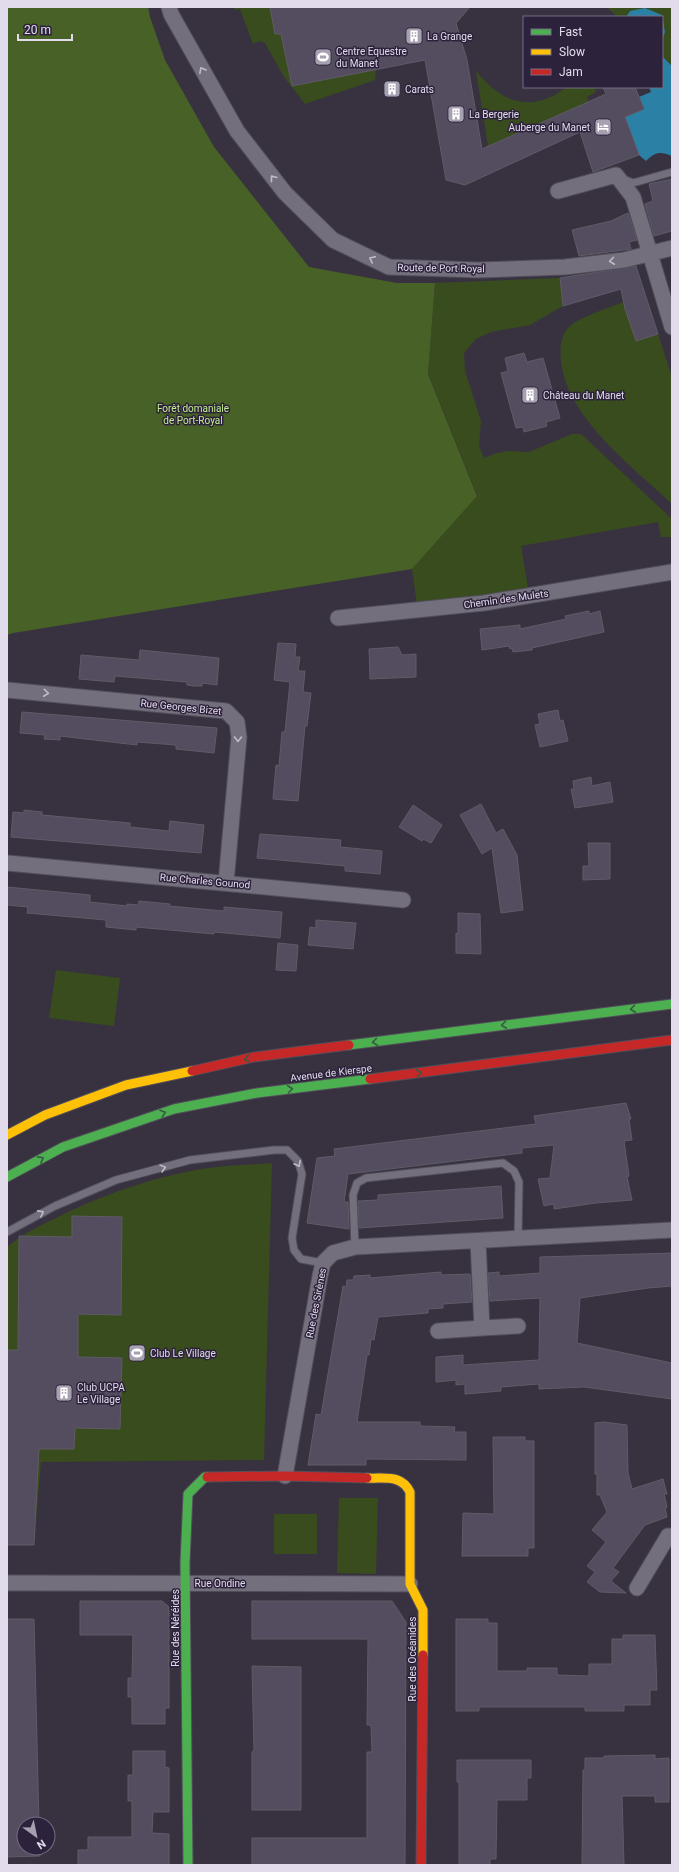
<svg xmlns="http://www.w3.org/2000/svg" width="679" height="1872" font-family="Roboto,sans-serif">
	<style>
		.green { fill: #384c1d }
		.forest { fill: #486126 }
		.water { fill: #2b80a5 }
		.building { fill: #544c5f; stroke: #605b67 }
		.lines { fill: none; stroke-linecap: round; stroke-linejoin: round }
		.lane-casing { stroke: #524e5a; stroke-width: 9 }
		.street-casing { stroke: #524e5a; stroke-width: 17 }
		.fast-casing { stroke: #524e5a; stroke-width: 11 }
		.slow-casing { stroke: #524e5a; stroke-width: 11 }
		.jam-casing { stroke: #524e5a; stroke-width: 11 }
		.lane { stroke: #746f7c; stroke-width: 7 }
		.street { stroke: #746f7c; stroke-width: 15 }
		.fast { stroke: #4caf50; stroke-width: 9 }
		.slow { stroke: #ffc107; stroke-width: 9 }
		.jam { stroke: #c62828; stroke-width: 9 }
		.oneway { stroke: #c1bbca }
		.oneway2 { stroke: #395a43 }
		.labels { text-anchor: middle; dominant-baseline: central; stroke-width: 3; stroke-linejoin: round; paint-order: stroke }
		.poi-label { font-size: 10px; fill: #e2dbec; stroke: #2d223b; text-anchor: start }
		.street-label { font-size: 10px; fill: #e2dbec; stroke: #2d223b }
		.park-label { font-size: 10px; fill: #c1ee8d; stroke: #2d223b }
	</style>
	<rect width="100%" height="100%" fill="#383240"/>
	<!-- green -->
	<path class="green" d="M234,7h129l13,62 -1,11 -70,24 -21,-27 -19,-34 -5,-2 -7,3 -13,-35 -5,1z
		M607,7h65v59l-10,-10v-15l3,-9 -3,-17 -32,-4 -4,6h-9z
		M476,71c20,24 44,41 77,25 5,-2 8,-6 13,-8 6,-4 20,-1 28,-1l2,5 -9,5 2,5 -101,44z
		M560,278l3,28 -33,19 -39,7 -15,7 -12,14 1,18 16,50 -2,25 5,12 13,-5 10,-2 22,1 43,-18h9l91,85v18h-11l-3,-15 -137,24 7,42 -111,17 -5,-36 65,-74 -49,-122 7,-90z
		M624,302l12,38 22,-6 14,43v127c-40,-38 -105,-86 -111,-143 -1,-13 -1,-25 8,-34 6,-8 44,-21 55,-25z
		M56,970l64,8 -6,48 -65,-8z
		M272,1163l-8,297 -223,2 -7,83h-27v-298c17,-14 36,-23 55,-32 47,-23 103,-42 155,-48 18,-2 37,-2 55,-4z
		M339,1498h39l-2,76 -39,-1z
		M274,1514h43v40h-43z"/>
	<!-- forest -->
	<path class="forest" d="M7,7h141l2,10 15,43 49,87 95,120 88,16h38l-7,91 49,122 -65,73 -399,64 -6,2z"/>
	<!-- water -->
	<path class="water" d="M645,8l17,7 3,17 -3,9v-24h-36l4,-6z
		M662,56l10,10v90c-12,-5 -17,-4 -26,5l-7,-6 -14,-38 19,-8 -5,-12 12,-5 -2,-5h13z"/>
	<!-- building -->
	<path class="building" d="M270,7h200l-14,16 11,37 15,89 124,-55 -3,-7h32l9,22 -19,8 14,38 -46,17 -13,-40 -115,53 -19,-5 -21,-120 -133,26 -11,-52h-6z
		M672,179v52l-18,5 -9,-32 8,-3 -4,-17z
		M628,213l9,27 -8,2 2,7 -52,7 -7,-26 39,-9z
		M636,266l22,68 -22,7 -11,-32 -4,-20 -58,17 -3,-28z
		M524,353l3,9 16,-4 17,60 -14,4 1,4 -23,6 -1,-5 -7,1 -15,-55 7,-2 -3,-13z
		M589,611v3l11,-3 4,21 -72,16v2l-19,2 -1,-4 -2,1 -1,-3 -27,4 -2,-21 40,-4v4l46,-10 -1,-3z
		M278,643l18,1 -1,13h5l-2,14h7l-2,21 8,1 -4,33h-2l-7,75 -25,-2 3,-34 3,1 3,-34h3l5,-50 -16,-2z
		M398,647l4,8 14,-1v23l-46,2 -1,-30z
		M140,650l79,8 -2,27 -15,-2v3h-8l-7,-1v-3l-72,-6 -1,6 -35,-3 2,-24 58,5z
		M558,710l2,11 3,-1 5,21 -28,6 -5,-22 5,-1 -2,-10z
		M22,712l195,16 -3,25 -38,-4v-4l-39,-3v3l-77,-9v4l-16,-1 1,-4 -25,-2z
		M591,777l1,9 18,-4 3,20 -38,6 -4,-19h3l-1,-8z
		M481,804l15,29 7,-4 14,26 6,55 -22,3 -9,-65 -10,6 -22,-39z
		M413,805l29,20 -11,18 -8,-4 -1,2 -23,-14z
		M24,810l18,2v3l88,8v4l39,4 1,-10 34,4 -3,28 -190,-16 2,-25 11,1z
		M260,834l81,6 -1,7 42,4 -2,23 -35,-3v-5l-88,-8z
		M588,843h22v36l-27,1v-14h6z
		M7,887l83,8v7l37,4v-2l11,1 1,-4 31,3 -1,2 55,5v-4l58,5 -2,26 -66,-6v2l-78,-7v3l-30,-3v-7l-79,-7 1,-6 -21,-2z
		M458,913l22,1 1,40 -25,-1v-20l2,1z
		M316,920l40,3 -3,26 -45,-4 2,-18 6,1z
		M278,943l20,2 -2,26 -20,-1z
		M626,1103l5,16h-2l3,21 -8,1 5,35 -2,1 5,23 -36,3 -42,6v-5l-10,2 -6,-27 12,-1 4,-33 -32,3v5l-174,21 -4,28h4l1,27 -42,-6 10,-65 18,-2 -1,-7 202,-25 -2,-8z
		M501,1186l2,32 -144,10 -1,-27 20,-1v-5z
		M72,1216l50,1 -1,98 -43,-1v43l44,1 -2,71 -45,-1 -1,21h-35l-5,96h-27v-195h11l1,-114 53,1z
		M672,1253v33l-24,2 -68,10 -3,45 95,20v36l-88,-12 -45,2v-5l-38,3v4l-36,3v-10l-9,1v-5l-20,2v-25l27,-2v10l76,-5 1,-62 -50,3 -2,-28 11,-1v4l41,-3v-16z
		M441,1272v3l29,-1 2,28 -29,2v4l-15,1v4l-50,4 -4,23 -3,-1 -2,16h-2l-10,67h63v4l35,1 -1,5h12v28l-100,-1v6h-58l8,-51 5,1 22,-129 3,1 1,-7h6l1,-4 16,-1v3z
		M604,1422l23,3 1,48 4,16 31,-10 4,15h-3l3,13 -2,1 2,9 -22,8 -32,43 6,4 -8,9 15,12 -26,-1 -13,-10 8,-10 -8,-6 19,-24 -14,-12 15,-18 -7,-17h-3v-21h-2v-51z
		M493,1437h32v4h9v107h-6v8h-66l1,-43 31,1z
		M80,1601h82l7,6v101h-4v16h-33v-27h-4v-19h4l1,-43h-53z
		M252,1601h140l14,21 -1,243h-153v-27h115v-86h5l-1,-27h-4l1,-86h-116z
		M7,1619h27l5,205h-15v24h16v8l-33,1z
		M456,1619h32v4h9v48h30v-3h30v7l32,1v-12h23v-25h11v-4h32l2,55h-7v15h-26v6h-39v-4h-106v4h-23z
		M252,1666l49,1v143h-49v-58l2,-2z
		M133,1751h32v16l4,1v44h-16l-1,21 17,1v31h-91v-15h10v-13h44v-36h-4v-26h5z
		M655,1755v4l14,-1v44h-14v-6h-33l2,69h-42l1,-95h2v-12h19v-2z
		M457,1760h74v18h-4v22h-30l-1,59h-6v6h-31v-83h-2z"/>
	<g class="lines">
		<!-- lane casing -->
		<g class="lane-casing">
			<path id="lane" d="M623,179l10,4 39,-11
				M7,1232l48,-26 61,-26 74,-20 84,-10h13l11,11 4,13 -10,64 2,12 7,9 22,4
				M355,1247l-2,-52 4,-12 9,-5 137,-15 11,8 5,11 -1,57"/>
		</g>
		<!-- street casing -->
		<g class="street-casing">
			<path id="street" d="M169,7l2,7 66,117 48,62 48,47 56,27 89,3 87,-3 59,-7 48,-12
				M558,191l58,-16 17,22 39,130
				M338,618l146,-15 188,-31
				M7,690l219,21 11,11 2,15 -13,146
				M7,863l396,37
				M482,1328l36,-2
				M438,1331l44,-3 -4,-87
				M285,1476l35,-200 3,-13 10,-10 22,-6 317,-17
				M7,1583l403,1
				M637,1588l31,-52h4"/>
		</g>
		<!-- fast casing -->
		<g class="fast-casing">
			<path id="fast" d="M349,1045l323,-41
				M7,1177l56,-30 111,-38 83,-16 113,-14
				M188,1865l-3,-302 3,-69 17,-17h2"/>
		</g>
		<!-- slow casing -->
		<g class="slow-casing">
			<path id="slow" d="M7,1135l38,-20 81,-30 66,-14
				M367,1478c18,1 34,-4 43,14v92l13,26v45"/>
		</g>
		<!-- jam casing -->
		<g class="jam-casing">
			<path id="jam" d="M192,1071l62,-14 95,-12
				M370,1079l302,-39
				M207,1477l78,-1 82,2
				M421,1865l2,-210"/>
		</g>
		<!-- lane -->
		<use href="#lane" class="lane"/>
		<!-- street -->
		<use href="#street" class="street"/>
		<!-- fast -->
		<use href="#fast" class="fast"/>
		<!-- slow -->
		<use href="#slow" class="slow"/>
		<!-- jam -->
		<use href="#jam" class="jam"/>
	</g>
	<!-- one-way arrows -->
	<defs><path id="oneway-chevron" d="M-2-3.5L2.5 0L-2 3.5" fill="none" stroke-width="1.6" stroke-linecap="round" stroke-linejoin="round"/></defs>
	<g class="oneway">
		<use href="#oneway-chevron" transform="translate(202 70) rotate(-119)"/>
		<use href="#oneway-chevron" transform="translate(273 178) rotate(-128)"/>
		<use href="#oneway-chevron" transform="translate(372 259) rotate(-155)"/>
		<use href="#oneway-chevron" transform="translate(612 261) rotate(173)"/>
		<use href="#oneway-chevron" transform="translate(46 693) rotate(6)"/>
		<use href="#oneway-chevron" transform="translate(238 739) rotate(91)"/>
		<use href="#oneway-chevron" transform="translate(298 1164) rotate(63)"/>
		<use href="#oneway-chevron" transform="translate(163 1168) rotate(-15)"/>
		<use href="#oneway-chevron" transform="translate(41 1213) rotate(-28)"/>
	</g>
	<g class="oneway2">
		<use href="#oneway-chevron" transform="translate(633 1009) rotate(173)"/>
		<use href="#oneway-chevron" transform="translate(504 1025) rotate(173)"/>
		<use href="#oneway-chevron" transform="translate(375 1042) rotate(173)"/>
		<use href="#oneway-chevron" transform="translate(247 1059) rotate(168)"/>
		<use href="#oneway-chevron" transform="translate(419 1073) rotate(-7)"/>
		<use href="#oneway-chevron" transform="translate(290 1089) rotate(-7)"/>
		<use href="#oneway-chevron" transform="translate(163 1113) rotate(-19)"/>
		<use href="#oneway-chevron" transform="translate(41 1159) rotate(-28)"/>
	</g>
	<!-- icons -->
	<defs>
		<g id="building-square" transform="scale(0.9)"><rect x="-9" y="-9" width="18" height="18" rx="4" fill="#a6a0b0" stroke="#2d223b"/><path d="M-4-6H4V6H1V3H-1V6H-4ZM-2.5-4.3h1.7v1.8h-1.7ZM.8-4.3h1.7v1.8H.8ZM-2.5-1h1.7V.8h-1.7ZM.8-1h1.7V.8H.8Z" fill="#fff"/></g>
		<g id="stadium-square" transform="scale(0.9)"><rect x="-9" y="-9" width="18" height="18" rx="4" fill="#a6a0b0" stroke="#2d223b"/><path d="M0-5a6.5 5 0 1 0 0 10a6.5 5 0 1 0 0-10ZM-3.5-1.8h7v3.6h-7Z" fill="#fff"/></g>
		<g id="hotel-square" transform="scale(0.9)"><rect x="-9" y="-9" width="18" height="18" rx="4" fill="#a6a0b0" stroke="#2d223b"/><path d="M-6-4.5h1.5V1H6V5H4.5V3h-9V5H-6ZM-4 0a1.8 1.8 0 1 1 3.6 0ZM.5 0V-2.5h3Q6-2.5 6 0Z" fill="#fff"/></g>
	</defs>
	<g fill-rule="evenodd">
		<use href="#building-square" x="414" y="36"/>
		<use href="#stadium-square" x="323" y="57"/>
		<use href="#building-square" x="392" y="89"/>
		<use href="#building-square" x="456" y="114"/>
		<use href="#hotel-square" x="603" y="127"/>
		<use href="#building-square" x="530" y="395"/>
		<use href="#stadium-square" x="137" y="1353"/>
		<use href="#building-square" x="64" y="1393"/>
	</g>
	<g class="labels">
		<!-- poi labels -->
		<g class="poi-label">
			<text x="427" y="36">La Grange</text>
			<text x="336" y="51">Centre Equestre<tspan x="336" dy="12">du Manet</tspan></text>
			<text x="405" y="89">Carats</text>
			<text x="469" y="114">La Bergerie</text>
			<text x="590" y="127" text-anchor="end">Auberge du Manet</text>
			<text x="543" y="395">Château du Manet</text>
			<text x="150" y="1353">Club Le Village</text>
			<text x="77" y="1387">Club UCPA<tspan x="77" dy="12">Le Village</tspan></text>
		</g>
		<!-- street labels -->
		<g class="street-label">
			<text transform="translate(441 268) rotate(1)">Route de Port Royal</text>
			<text transform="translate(506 599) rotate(-8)">Chemin des Mulets</text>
			<text transform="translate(181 707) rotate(6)">Rue Georges Bizet</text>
			<text transform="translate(205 881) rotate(5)">Rue Charles Gounod</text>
			<text transform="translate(331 1073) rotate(-7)">Avenue de Kierspe</text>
			<text transform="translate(316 1303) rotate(-79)">Rue des Sirènes</text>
			<text x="220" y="1583">Rue Ondine</text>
			<text transform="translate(175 1628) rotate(-90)">Rue des Néréides</text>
			<text transform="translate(412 1659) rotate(-90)">Rue des Océanides</text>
		</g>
		<!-- park labels -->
		<g class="park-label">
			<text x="193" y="408">Forêt domaniale<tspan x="193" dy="12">de Port-Royal</tspan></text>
		</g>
	</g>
	<!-- border -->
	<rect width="679" height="1872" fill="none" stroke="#e2dbec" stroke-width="16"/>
	<!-- legend -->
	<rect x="523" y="16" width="140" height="72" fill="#2d223b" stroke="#756c82"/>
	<rect x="531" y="29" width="20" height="6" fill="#4caf50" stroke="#756c82"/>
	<text x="559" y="36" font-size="12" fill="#e2dbec">Fast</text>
	<rect x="531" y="49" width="20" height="6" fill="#ffc107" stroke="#756c82"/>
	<text x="559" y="56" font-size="12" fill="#e2dbec">Slow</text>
	<rect x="531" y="69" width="20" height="6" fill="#c62828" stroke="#756c82"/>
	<text x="559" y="76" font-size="12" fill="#e2dbec">Jam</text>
	<!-- north arrow -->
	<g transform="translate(36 1836) rotate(147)"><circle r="19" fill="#2d223b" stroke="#756c82"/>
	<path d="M0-3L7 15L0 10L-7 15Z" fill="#a6a0b0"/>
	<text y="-6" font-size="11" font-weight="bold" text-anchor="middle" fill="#e2dbec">N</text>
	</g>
	<!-- scale -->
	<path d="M18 34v6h54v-6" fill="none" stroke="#e2dbec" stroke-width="2"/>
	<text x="24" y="34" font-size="12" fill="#e2dbec" stroke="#2d223b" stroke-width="3" paint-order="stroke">20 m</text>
</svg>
